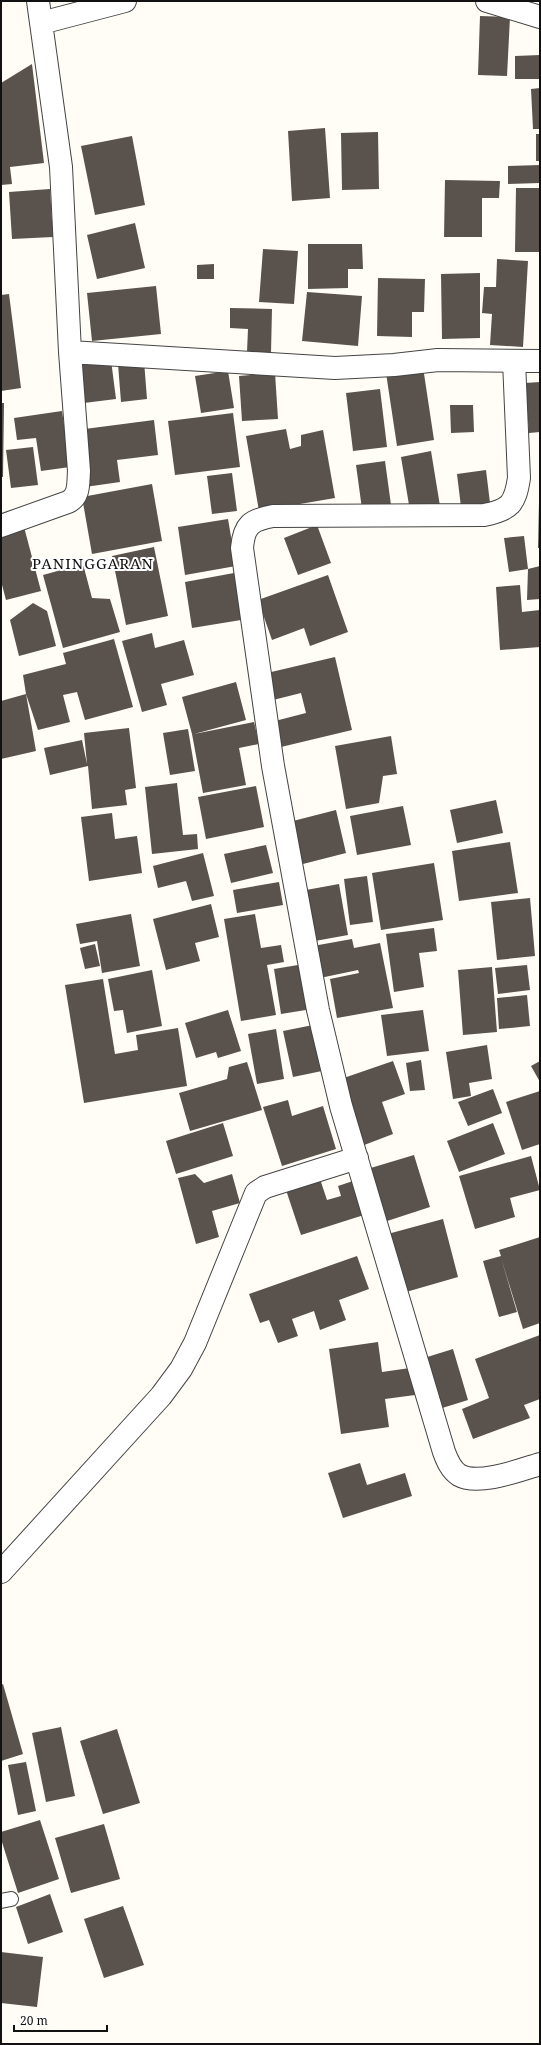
<svg xmlns="http://www.w3.org/2000/svg" width="541" height="2045" font-family="'Noto Serif',serif">
	<style>
		.building { fill: #5a524d }
		.lines { fill: none; stroke-linecap: round; stroke-linejoin: round }
		.lane-casing { stroke: #444; stroke-width: 16 }
		.street-casing { stroke: #444; stroke-width: 24 }
		.lane { stroke: #fff; stroke-width: 14 }
		.street { stroke: #fff; stroke-width: 22 }
		.labels { text-anchor: middle; dominant-baseline: central; stroke-width: 4; stroke-linejoin: round; paint-order: stroke }
		.quarter-label { font-size: 15px; letter-spacing: 1px; fill: #111; stroke: #fff }
	</style>
	<rect width="100%" height="100%" fill="#fffdf5"/>
	<!-- building -->
	<path class="building" d="M480,16l30,1 -3,59 -29,-1z
		M540,55v24h-25v-23z
		M32,64l12,99 -34,4 2,17 -11,1v-102z
		M540,88v41h-7l-2,-40z
		M325,128l5,70 -38,3 -4,-70z
		M378,132l1,57 -37,1 -1,-57z
		M536,134h4v27h-4z
		M132,136l13,69 -50,10 -14,-69z
		M540,165v18l-32,1v-18z
		M445,180l55,1 -1,17h-17v39h-38z
		M516,188h24v64h-25z
		M50,189l3,48 -41,2 -3,-47z
		M135,223l10,45 -48,11 -10,-44z
		M308,244h54l1,25h-15v19l-40,1z
		M263,249l35,2 -4,53 -35,-2z
		M497,259l31,2 -5,86 -33,-2 2,-31 -10,-1 2,-26h12z
		M214,264v15h-17v-14z
		M480,273v65l-38,1 -1,-65z
		M378,278l47,1 -1,33h-12v25l-35,-1z
		M156,286l5,48 -69,7 -5,-48z
		M307,292l55,4 -4,50 -56,-5z
		M9,294l12,94 -20,3v-96z
		M230,308l42,1 -1,44 -24,-1 1,-23 -18,-1z
		M111,360l5,39 -32,4 -5,-39z
		M144,361l3,38 -26,3 -3,-38z
		M423,367l11,73 -37,6 -11,-73z
		M228,371l6,37 -33,5 -6,-37z
		M275,373l3,46 -36,2 -3,-45z
		M540,382v50l-11,1 -4,-50z
		M380,389l7,58 -34,4 -7,-58z
		M1,403h3l-1,74h-2z
		M450,405h23l1,27 -23,1z
		M62,411l8,56 -29,4 -5,-33 -19,2 -3,-22z
		M233,413l7,54 -65,8 -7,-54z
		M154,420l4,35 -41,5 3,22 -35,5 -8,-57z
		M286,429l4,20 11,-3v-11l22,-5 12,68 -76,13 -13,-75z
		M33,447l5,38 -27,3 -5,-38z
		M431,451l9,55 -30,5 -9,-54z
		M385,461l6,44 -29,4 -6,-44z
		M486,470l4,33 -29,4 -4,-33z
		M232,473l5,38 -25,3 -5,-38z
		M152,484l10,57 -70,13 -10,-57z
		M539,502h1v46h-2z
		M228,519l8,47 -51,9 -7,-48z
		M317,525l14,38 -33,12 -14,-37z
		M24,527l17,64 -35,9 -5,-19v-48z
		M524,536l4,33 -19,3 -5,-34z
		M154,547l14,69 -42,9 -14,-69z
		M83,564l9,34 18,1 10,33 -57,16 -20,-73z
		M540,566v33l-13,1 1,-31z
		M234,573l7,47 -49,8 -7,-46z
		M328,575l20,57 -38,14 -6,-18 -32,12 -14,-40z
		M520,585l2,27 18,-2v37l-40,3 -4,-63z
		M33,603l14,8 9,35 -37,10 -9,-36z
		M152,633l3,15 29,-8 10,35 -33,9 6,21 -25,7 -20,-71z
		M114,639l19,68 -48,13 -8,-28 -14,3 7,27 -32,8 -12,-36 -3,-19 43,-11 -3,-11z
		M335,657l17,73 -71,17 -6,-26 31,-8 -5,-20 -28,7 -6,-27z
		M236,682l10,38 -52,14 60,-12 5,22 -20,4 7,37 -43,8 -11,-59 -10,-37z
		M26,694l10,57 -35,8v-58z
		M129,728l7,60 -11,2 2,15 -35,4 -4,-43 -38,9 -6,-27 38,-8 5,24 -3,-31z
		M188,729l7,42 -25,4 -7,-42z
		M391,736l6,38 -14,2 -4,27 -33,6 -11,-63z
		M177,783l6,52 14,-1 1,15 -46,5 -7,-67z
		M256,786l8,41 -58,12 -8,-42z
		M496,800l7,33 -46,10 -7,-33z
		M403,806l8,39 -54,10 -7,-39z
		M336,810l10,43 -47,12 -10,-43z
		M112,813l3,26 22,-3 5,37 -53,8 -8,-64z
		M510,842l8,51 -59,8 -7,-50z
		M266,845l7,28 -42,10 -7,-29z
		M203,853l11,43 -22,5 -6,-20 -28,7 -5,-22z
		M434,863l9,57 -62,10 -9,-57z
		M367,876l6,46 -23,3 -6,-46z
		M279,882l4,23 -46,8 -4,-23z
		M339,884l9,51 -33,6 -9,-51z
		M530,898l5,58 -38,4 -6,-58z
		M211,904l8,33 -24,6 5,18 -34,9 -13,-51z
		M131,914l9,52 -38,7 -5,-32 -17,3 -4,-20z
		M255,914l6,34 20,-3 3,17 -17,3 9,50 -35,6 -17,-102z
		M434,928l3,23 -18,2 5,34 -30,5 -8,-58z
		M352,939l2,9 26,-5 13,65 -56,10 -7,-39 29,-6 -1,-3 -38,8 -7,-32z
		M95,944l5,22 -15,3 -5,-21z
		M304,964l8,45 -31,5 -7,-45z
		M527,965l3,25 -32,4 -3,-26z
		M492,967l5,65 -34,3 -5,-65z
		M152,970l10,56 -35,7 -4,-23 -9,1 -6,-32z
		M103,979l12,75 23,-4 -2,-15 42,-7 9,58 -103,17 -19,-118z
		M527,995l3,31 -31,3 -2,-31z
		M228,1010l13,41 -23,7 -2,-6 -20,6 -11,-35z
		M423,1010l6,41 -42,5 -6,-41z
		M313,1025l9,46 -29,6 -10,-46z
		M276,1029l8,50 -27,5 -9,-50z
		M487,1045l5,34 -23,4 2,13 -18,3 -7,-47z
		M421,1060l4,30 -15,1 -4,-28z
		M393,1061l12,33 -23,8 11,32 -34,13 -24,-66z
		M540,1061v21l-9,-16z
		M247,1062l15,48 -72,21 -11,-38 48,-14 2,-12z
		M493,1089l9,24 -34,13 -10,-24z
		M540,1091v53l-18,6 -16,-48z
		M288,1100l4,16 31,-10 13,43 -54,17 -19,-59z
		M223,1123l10,33 -57,18 -10,-33z
		M493,1123l12,31 -46,18 -12,-31z
		M414,1155l16,52 -49,16 -17,-53z
		M531,1156l9,34 -30,8 5,19 -40,12 -16,-53z
		M195,1174l9,9 28,-9 8,29 -28,8 7,26 -23,7 -18,-66z
		M320,1179l7,21 14,-4 -3,-10 18,-6 11,34 -66,21 -15,-45z
		M443,1219l15,58 -52,15 -22,-57z
		M540,1237v86l-17,6 -22,-71 16,54 -18,5 -16,-56 18,-5 -2,-6z
		M357,1256l12,33 -30,11 7,20 -26,10 -6,-19 -22,8 6,17 -20,7 -9,-23 -9,3 -11,-29z
		M540,1335v64l-16,6 6,13 -57,21 -11,-30 27,-11 -14,-39z
		M378,1342l4,30 28,-4 5,27 -30,4 4,28 -48,7 -12,-85z
		M453,1349l15,51 -29,9 -15,-51z
		M360,1463l7,22 38,-12 7,23 -69,22 -15,-45z
		M3,1684l20,70 -22,7v-76z
		M61,1727l14,69 -29,6 -14,-69z
		M117,1729l23,74 -37,11 -23,-73z
		M26,1762l10,49 -18,4 -10,-50z
		M40,1820l19,59 -41,14 -17,-54v-7z
		M104,1824l16,55 -49,14 -16,-55z
		M50,1894l13,38 -35,12 -12,-37z
		M123,1906l21,59 -40,13 -20,-59z
		M1,1952l42,5 -6,50 -36,-4z"/>
	<g class="lines">
		<!-- lane casing -->
		<g class="lane-casing">
			<path id="lane" d="M1,1901l10,-2"/>
		</g>
		<!-- street casing -->
		<g class="street-casing">
			<path id="street" d="M487,1l53,16
				M41,23l84,-22
				M70,352l265,16 59,-3 44,-5 102,1
				M514,361l5,117c-4,26 -9,32 -35,37l-211,1c-22,4 -29,9 -31,32l31,218 45,244 23,96 103,346c3,8 7,18 15,23 19,11 61,-5 81,-11
				M1,526l67,-24c12,-6 10,-19 11,-31l-9,-119 -9,-185 -23,-166
				M1,1572l160,-176 20,-27 14,-26 61,-150 9,-6 92,-29"/>
		</g>
		<!-- lane -->
		<use href="#lane" class="lane"/>
		<!-- street -->
		<use href="#street" class="street"/>
	</g>
	<g class="labels">
		<!-- quarter labels -->
		<g class="quarter-label">
			<text x="93" y="563">PANINGGARAN</text>
		</g>
	</g>
	<!-- border -->
	<rect width="541" height="2045" fill="none" stroke="#111111" stroke-width="4"/>
	<!-- scale -->
	<path d="M14 2025v6h93v-6" fill="none" stroke="#111111" stroke-width="2"/>
	<text x="20" y="2025" font-size="12" fill="#111111" stroke="#ffffff" stroke-width="3" paint-order="stroke">20 m</text>
</svg>
